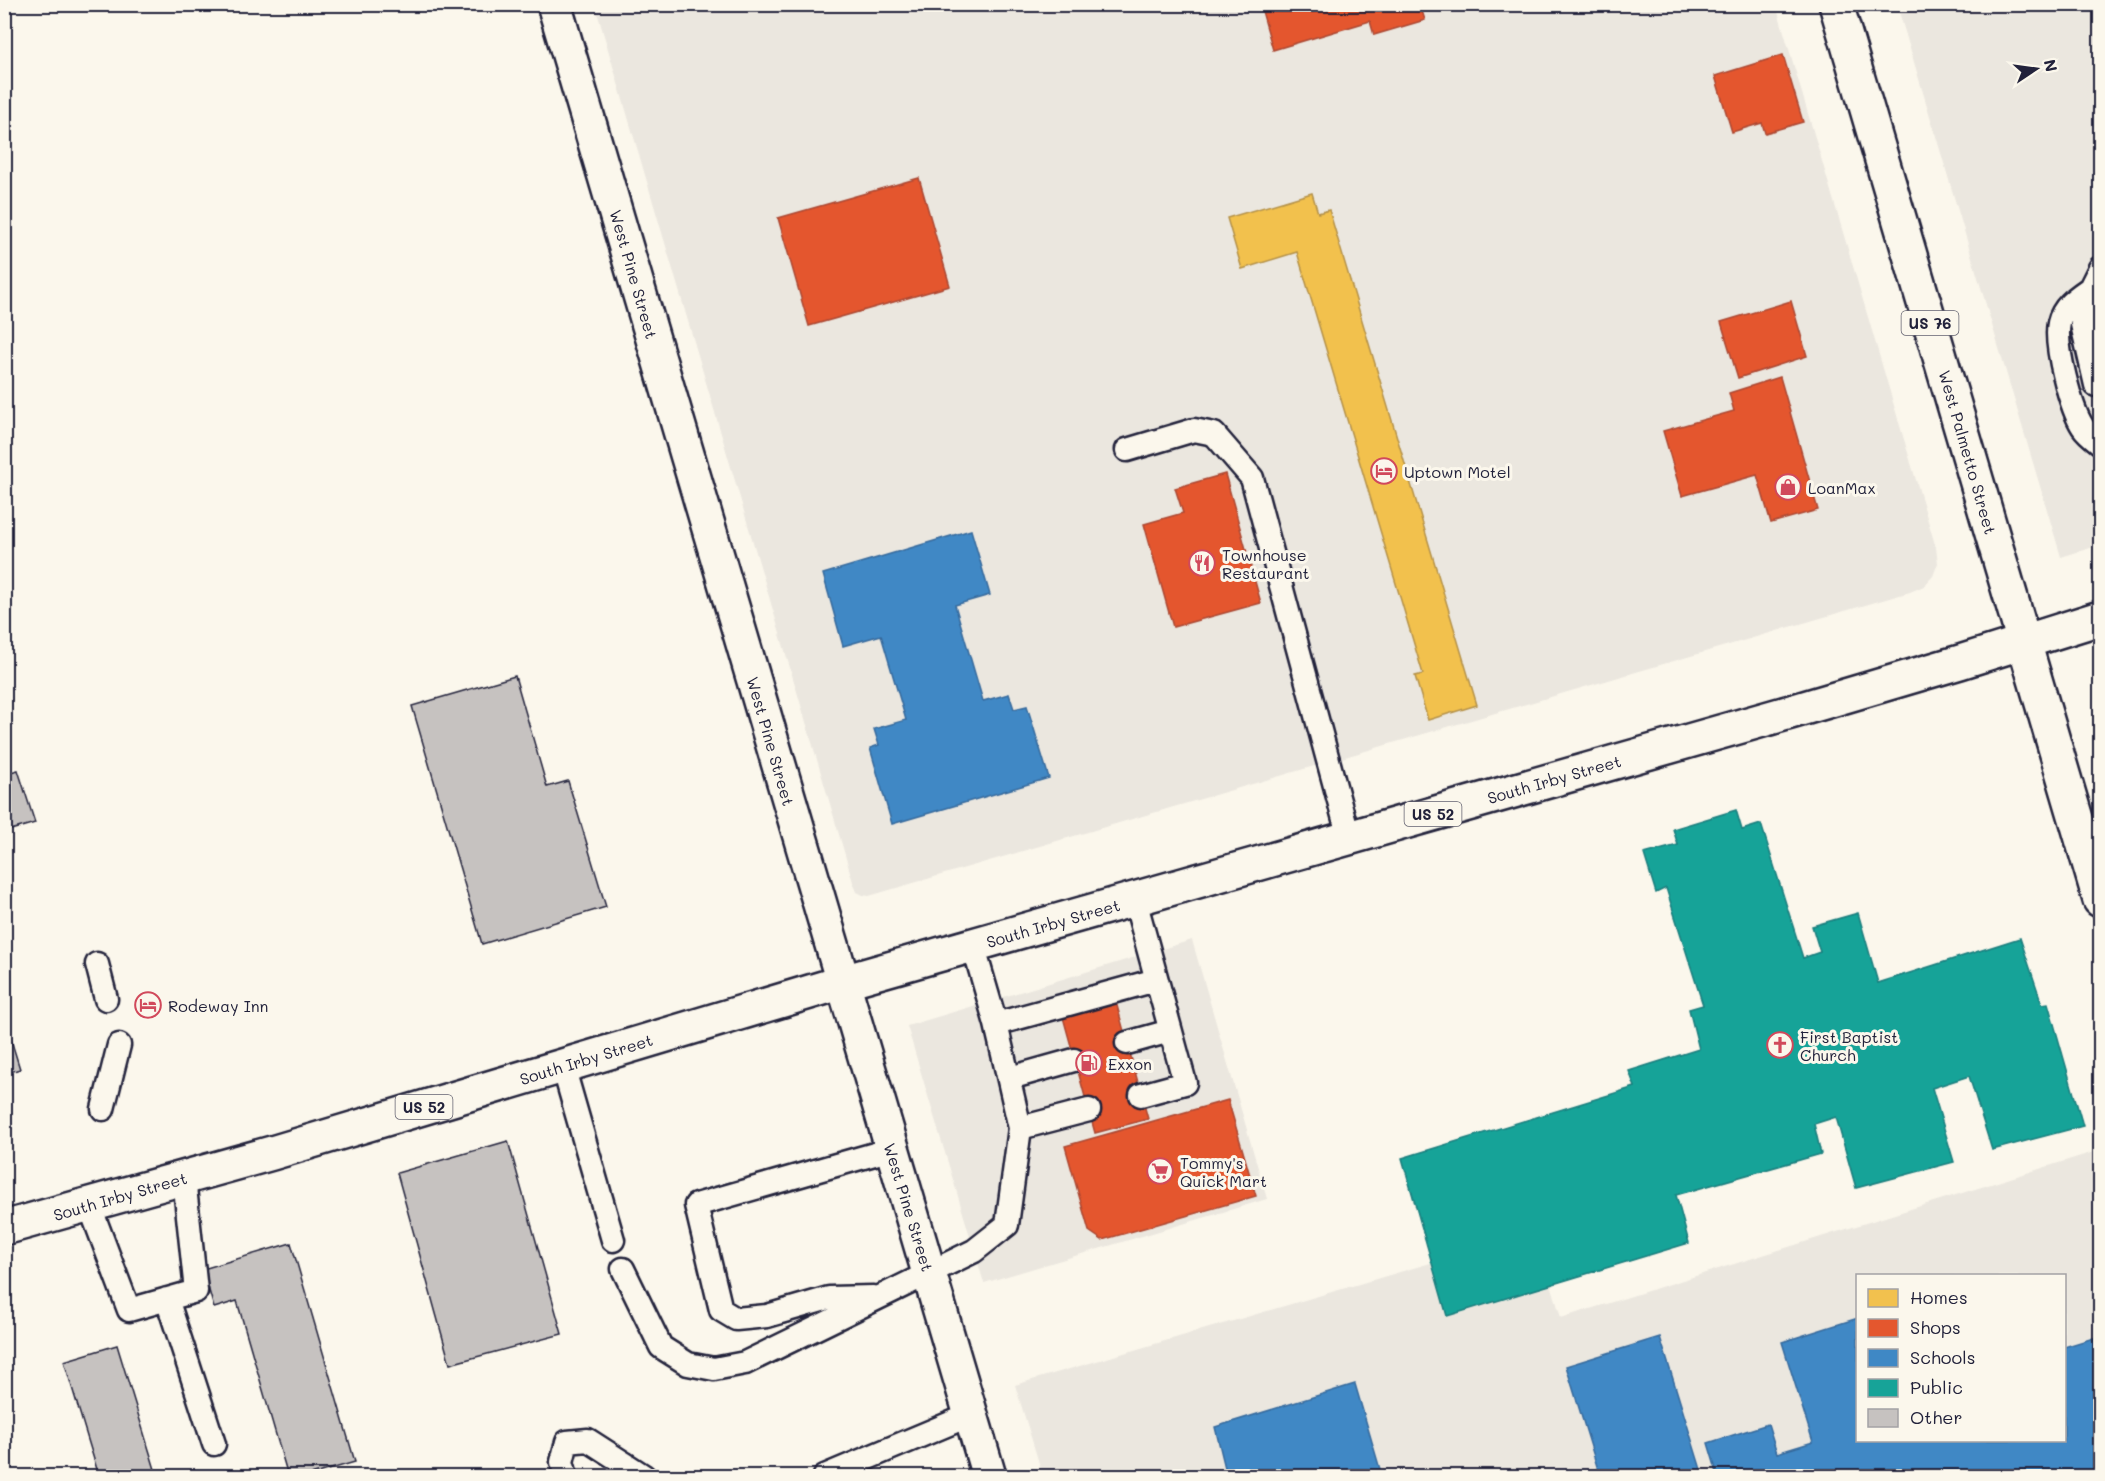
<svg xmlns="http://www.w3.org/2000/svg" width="2105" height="1481" font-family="Mali,sans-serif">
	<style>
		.built { fill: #ebe7df; fill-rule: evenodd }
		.homes { fill: #f2c14e; stroke: #b49148; stroke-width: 1.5 }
		.shops { fill: #e4572e; stroke: #aa4732; stroke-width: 1.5 }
		.schools { fill: #3f88c5; stroke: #36699c; stroke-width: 1.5 }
		.public { fill: #17a398; stroke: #1a7c7c; stroke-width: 1.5 }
		.building { fill: #c6c2c0; stroke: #22223b; stroke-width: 1.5 }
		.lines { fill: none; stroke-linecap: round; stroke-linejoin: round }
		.lane-casing { stroke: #22223b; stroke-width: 27 }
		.street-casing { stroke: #22223b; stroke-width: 38 }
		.primary-casing { stroke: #22223b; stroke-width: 38 }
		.highway-casing { stroke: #22223b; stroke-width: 38 }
		.lane { stroke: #fbf7ec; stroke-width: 22 }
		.street { stroke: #fbf7ec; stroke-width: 33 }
		.primary { stroke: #fbf7ec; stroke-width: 33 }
		.highway { stroke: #fbf7ec; stroke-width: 33 }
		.labels { text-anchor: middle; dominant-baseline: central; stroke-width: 6; stroke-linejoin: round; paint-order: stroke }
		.shield { fill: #fbf7ec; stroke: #636270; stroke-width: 1.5 }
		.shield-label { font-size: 15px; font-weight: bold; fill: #22223b }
		.street-label { font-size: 16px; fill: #22223b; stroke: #fbf7ec }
		.poi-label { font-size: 16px; fill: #22223b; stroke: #fbf7ec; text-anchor: start }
	</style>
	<rect width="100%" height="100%" fill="#fbf7ec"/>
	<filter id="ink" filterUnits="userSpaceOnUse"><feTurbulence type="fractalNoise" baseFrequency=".0167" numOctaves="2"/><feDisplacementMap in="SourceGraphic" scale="12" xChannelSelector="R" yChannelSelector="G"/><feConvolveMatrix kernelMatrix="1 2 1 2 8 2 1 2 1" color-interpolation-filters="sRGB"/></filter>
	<g filter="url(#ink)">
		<!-- built -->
		<path class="built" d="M595,5h1181l160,543 2,15 -5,13 -9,10 -14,6 -1041,304 -6,-1 -6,-3 -4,-10z
			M1897,5h203v540l-39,12z
			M1192,940l75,259 -283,84 -77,-257z
			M2100,1150v326h-1057l-28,-91 521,-153 25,86zM1858,1276h206v164h-206z"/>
		<!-- homes -->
		<path class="homes" d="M1312,193l6,20 11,-3 148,495 -49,15 -13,-44 8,-2 -126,-422 -55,17 -15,-51z"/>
		<!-- shops -->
		<path class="shops" d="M1260,4h172l-11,4 4,12 -51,15 -4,-14 -97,29z
			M1783,55l20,67 -38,11 -3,-10 -30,9 -17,-56z
			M919,178l31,108 -141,40 -31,-108z
			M1791,301l16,55 -69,22 -17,-56z
			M1780,377l38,133 -47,13 -14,-48 -75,21 -19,-65 71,-20 -5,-18z
			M1225,474l36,129 -88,24 -29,-103 39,-11 -8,-25z
			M1116,1002l32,117 -53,14 -32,-116z
			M1228,1100l28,96 -154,44 -13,-9 -24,-85z"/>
		<!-- schools -->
		<path class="schools" d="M971,530l19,65 -35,10 28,96 26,-7 5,15 13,-3 22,72 -157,46 -22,-76 9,-3 -5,-16 32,-9 -25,-85 -38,11 -20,-72z
			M1858,1318v122h206v-93l36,-11v140h-39l-2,-4 -14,4h-327l-10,-33 60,-19 9,29 36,-11 -31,-100z
			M1660,1337l43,139h-103l-34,-110z
			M1355,1384l27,92h-155l-12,-49z"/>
		<!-- public -->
		<path class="public" d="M1736,810l6,20 19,-6 42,134 17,-6 -8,-26 46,-13 20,70 142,-45 22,66 6,-1 35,123 -91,24 -23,-74 -37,12 22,74 -98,26 -20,-71 -22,7 7,30 -145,41 13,48 -242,73 -45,-158 233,-71 -6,-16 70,-22 -10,-40 14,-4 -37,-117 -10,5 -12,-39 34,-9 -5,-16z"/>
		<!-- building -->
		<path class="building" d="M515,676l32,111 21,-6 38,126 -124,37 -70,-238z
			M18,770l17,53 -31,9v-58z
			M4,1017l16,52 -16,5z
			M508,1141l54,193 -112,30 -53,-191z
			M291,1243l64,219 -48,14h-19l-51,-175 -23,7 -11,-39z
			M117,1345l40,131h-58l-35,-115z"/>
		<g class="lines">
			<!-- lane casing -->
			<g class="lane-casing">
				<path id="lane" d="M2090,288c-13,9 -27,18 -31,35 -5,22 12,86 24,104 4,6 12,12 17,16
					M2096,385l-14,-61 8,-36 10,-20
					M1127,450l67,-20 20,4 38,44 97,360
					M1135,900l50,183 -44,12
					M97,964l9,35
					M996,1024l160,-44
					M1127,1043l43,-12
					M563,1066l50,174
					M1010,1078l64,-18
					M103,1109l16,-64
					M1020,1128l69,-18
					M89,1204l40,106 67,-19 -12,-113
					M623,1269l38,78 27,17 26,5 31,-6 229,-112 33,-26 13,-97 -24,-104 -23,-79
					M873,1297l-44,1 -62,18 -31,3 -15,-9 -25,-105 196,-56
					M167,1299l47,145
					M566,1476l-4,-14 5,-20 21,-2 56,36
					M825,1476l145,-61"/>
			</g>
			<!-- street casing -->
			<g class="street-casing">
				<path id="street" d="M554,4l435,1472"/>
			</g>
			<!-- primary casing -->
			<g class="primary-casing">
				<path id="primary" d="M4,1228l268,-75 571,-171 951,-271 166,-49 140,-44"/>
			</g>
			<!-- highway casing -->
			<g class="highway-casing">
				<path id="highway" d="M1836,4l264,896"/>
			</g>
			<!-- lane -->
			<use href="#lane" class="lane"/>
			<!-- street -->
			<use href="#street" class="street"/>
			<!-- primary -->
			<use href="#primary" class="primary"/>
			<!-- highway -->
			<use href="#highway" class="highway"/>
		</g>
	</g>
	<!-- icons -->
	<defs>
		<g id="hotel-ring" transform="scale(1.35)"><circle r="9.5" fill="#fbf7ec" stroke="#d1495b" stroke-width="1.5"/><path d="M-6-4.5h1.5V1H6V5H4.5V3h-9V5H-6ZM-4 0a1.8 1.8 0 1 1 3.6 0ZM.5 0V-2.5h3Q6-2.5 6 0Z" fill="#d1495b"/></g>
		<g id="shop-ring" transform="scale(1.35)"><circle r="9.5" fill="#fbf7ec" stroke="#d1495b" stroke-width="1.5"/><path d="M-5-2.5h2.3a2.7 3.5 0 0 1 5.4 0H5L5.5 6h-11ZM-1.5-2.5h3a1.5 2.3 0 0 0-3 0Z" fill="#d1495b"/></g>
		<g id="restaurant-ring" transform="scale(1.35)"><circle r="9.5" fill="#fbf7ec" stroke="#d1495b" stroke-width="1.5"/><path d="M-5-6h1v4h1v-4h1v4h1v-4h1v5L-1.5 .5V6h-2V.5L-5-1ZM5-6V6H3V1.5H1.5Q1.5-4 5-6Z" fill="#d1495b"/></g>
		<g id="church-ring" transform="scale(1.35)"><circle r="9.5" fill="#fbf7ec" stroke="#d1495b" stroke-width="1.5"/><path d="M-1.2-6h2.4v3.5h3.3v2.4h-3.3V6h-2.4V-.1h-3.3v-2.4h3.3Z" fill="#d1495b"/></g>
		<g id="fuel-ring" transform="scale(1.35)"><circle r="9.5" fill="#fbf7ec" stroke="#d1495b" stroke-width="1.5"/><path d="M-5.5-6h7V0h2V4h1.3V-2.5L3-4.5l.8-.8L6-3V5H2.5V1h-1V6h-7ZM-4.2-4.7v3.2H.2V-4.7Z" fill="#d1495b"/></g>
		<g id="supermarket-ring" transform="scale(1.35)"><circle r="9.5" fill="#fbf7ec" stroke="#d1495b" stroke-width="1.5"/><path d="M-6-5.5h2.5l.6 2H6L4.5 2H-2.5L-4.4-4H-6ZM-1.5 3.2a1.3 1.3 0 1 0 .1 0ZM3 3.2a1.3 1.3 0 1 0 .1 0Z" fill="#d1495b"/></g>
	</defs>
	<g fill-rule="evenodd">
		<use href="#hotel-ring" x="1384" y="471"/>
		<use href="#shop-ring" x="1788" y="487"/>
		<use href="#restaurant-ring" x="1202" y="563"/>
		<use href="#hotel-ring" x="148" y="1005"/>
		<use href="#church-ring" x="1780" y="1045"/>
		<use href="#fuel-ring" x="1089" y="1063"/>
		<use href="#supermarket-ring" x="1160" y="1171"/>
	</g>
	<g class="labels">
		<!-- shield labels -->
		<g class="shield">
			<rect x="1901.5" y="311" width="57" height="24" rx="4.5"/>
			<rect x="1404.5" y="802" width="57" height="24" rx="4.5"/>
			<rect x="395.5" y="1095" width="57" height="24" rx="4.5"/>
		</g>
		<g class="shield-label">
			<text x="1930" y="323">US 76</text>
			<text x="1433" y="814">US 52</text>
			<text x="424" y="1107">US 52</text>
		</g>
		<!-- street labels -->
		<g class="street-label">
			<text transform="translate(634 274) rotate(74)">West Pine Street</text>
			<text transform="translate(1968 452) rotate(74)">West Palmetto Street</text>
			<text transform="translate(771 741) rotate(74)">West Pine Street</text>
			<text transform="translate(1554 779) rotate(-16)">South Irby Street</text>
			<text transform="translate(1053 923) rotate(-16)">South Irby Street</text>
			<text transform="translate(586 1059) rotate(-17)">South Irby Street</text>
			<text transform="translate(120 1196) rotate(-16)">South Irby Street</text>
			<text transform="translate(909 1207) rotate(73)">West Pine Street</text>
		</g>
		<!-- poi labels -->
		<g class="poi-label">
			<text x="1404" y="471">Uptown Motel</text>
			<text x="1808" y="487">LoanMax</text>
			<text x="1222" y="554">Townhouse<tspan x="1222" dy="18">Restaurant</tspan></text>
			<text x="168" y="1005">Rodeway Inn</text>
			<text x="1800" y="1036">First Baptist<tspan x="1800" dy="18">Church</tspan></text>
			<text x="1108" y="1063">Exxon</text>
			<text x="1180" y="1162">Tommy's<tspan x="1180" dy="18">Quick Mart</tspan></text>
		</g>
	</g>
	<!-- margin -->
	<rect width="2105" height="1481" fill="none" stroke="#fbf7ec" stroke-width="24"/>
	<rect x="12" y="12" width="2081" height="1457" fill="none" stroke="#22223b" stroke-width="2" filter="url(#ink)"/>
	<!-- legend -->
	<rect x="1856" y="1274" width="210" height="168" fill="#fbf7ec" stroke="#a4a2a5" stroke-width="1.5"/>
	<rect x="1868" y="1289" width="30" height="18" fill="#f2c14e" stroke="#a4a2a5" stroke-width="1.5"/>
	<text x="1910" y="1304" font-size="18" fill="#22223b">Homes</text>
	<rect x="1868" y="1319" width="30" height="18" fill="#e4572e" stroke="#a4a2a5" stroke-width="1.5"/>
	<text x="1910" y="1334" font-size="18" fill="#22223b">Shops</text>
	<rect x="1868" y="1349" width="30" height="18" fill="#3f88c5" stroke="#a4a2a5" stroke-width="1.5"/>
	<text x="1910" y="1364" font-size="18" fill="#22223b">Schools</text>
	<rect x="1868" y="1379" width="30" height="18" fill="#17a398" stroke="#a4a2a5" stroke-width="1.5"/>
	<text x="1910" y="1394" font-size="18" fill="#22223b">Public</text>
	<rect x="1868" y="1409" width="30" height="18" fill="#c6c2c0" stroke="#a4a2a5" stroke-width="1.5"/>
	<text x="1910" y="1424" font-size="18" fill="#22223b">Other</text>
	<!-- north arrow -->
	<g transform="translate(2036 69) rotate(77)" stroke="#fbf7ec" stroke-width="4.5" paint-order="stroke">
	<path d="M0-4.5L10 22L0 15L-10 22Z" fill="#22223b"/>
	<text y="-9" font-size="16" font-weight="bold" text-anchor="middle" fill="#22223b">N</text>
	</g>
</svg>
